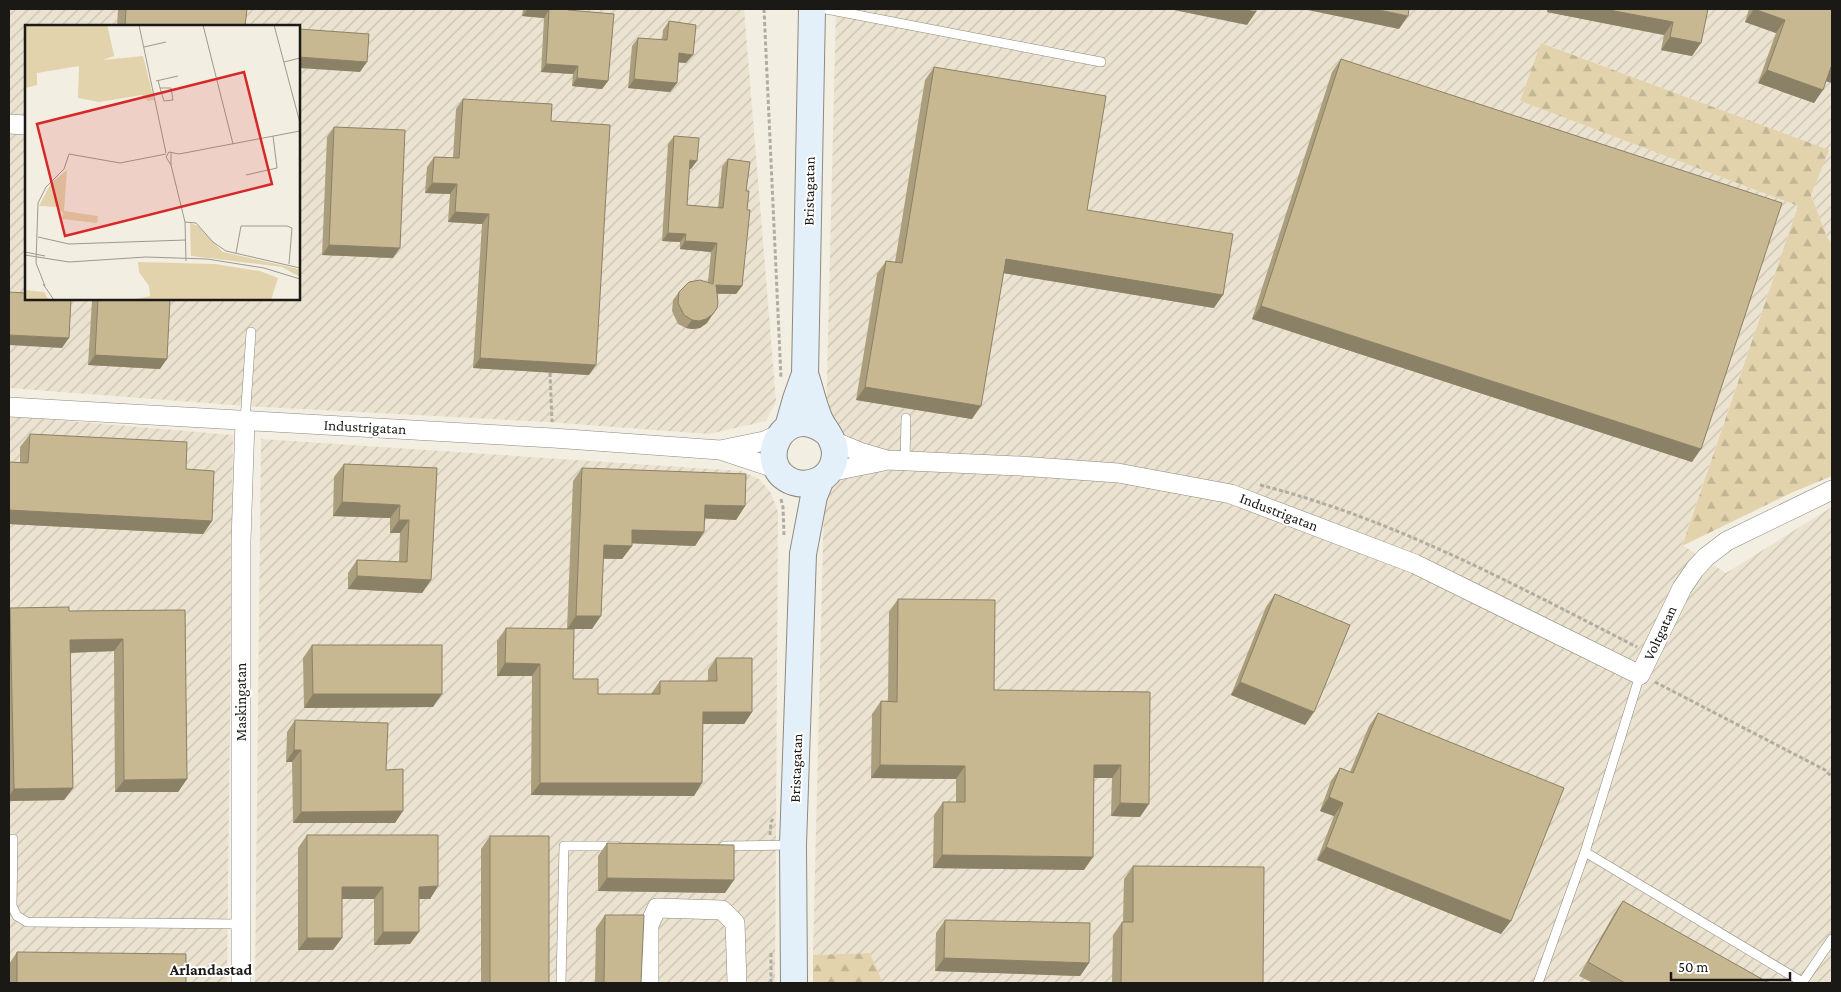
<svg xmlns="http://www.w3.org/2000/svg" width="1841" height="992" font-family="'Crimson Pro',serif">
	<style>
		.industrial { fill: url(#industrial-furrows); fill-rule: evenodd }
		.forest { fill: url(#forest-firs) }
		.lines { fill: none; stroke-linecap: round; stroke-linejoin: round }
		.lane-casing { stroke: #8d897e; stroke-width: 10 }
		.street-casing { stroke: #8d897e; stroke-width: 20 }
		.secondary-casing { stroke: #8d897e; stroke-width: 28 }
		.path { stroke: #b0aca2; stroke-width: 3; stroke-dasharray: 4 2.5; stroke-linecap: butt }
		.lane { stroke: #fff; stroke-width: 9 }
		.street { stroke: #fff; stroke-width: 19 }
		.secondary { stroke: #e3f0fa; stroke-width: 26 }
		.wall { fill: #ab9e7d }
		.shaded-wall { fill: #8b8166 }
		.building { fill: #c7b891; stroke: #8b8166 }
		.labels { text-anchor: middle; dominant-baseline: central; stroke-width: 4; stroke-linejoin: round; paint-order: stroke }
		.street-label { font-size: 15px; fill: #1a1915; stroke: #fff }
		.neighbourhood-label { font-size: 16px; font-weight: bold; fill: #1a1915; stroke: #fff }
		.inset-road { fill: none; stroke: #9c9990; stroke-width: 1 }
		.view { fill: #d62828; fill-opacity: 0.15; stroke: #d62828; stroke-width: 2.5 }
		.inset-edge { fill: none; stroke: #1a1915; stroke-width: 2.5 }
	</style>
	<defs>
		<pattern id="industrial-furrows" width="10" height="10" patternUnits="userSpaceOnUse" patternTransform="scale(1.25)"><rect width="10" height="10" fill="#ebe3d0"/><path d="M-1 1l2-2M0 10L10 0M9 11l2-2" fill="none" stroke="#c9c2b2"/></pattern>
		<pattern id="forest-firs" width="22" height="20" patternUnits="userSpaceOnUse" patternTransform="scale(1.25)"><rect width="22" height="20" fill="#e2d3ad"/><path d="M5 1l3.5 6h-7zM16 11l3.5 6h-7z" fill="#c1b594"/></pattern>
	</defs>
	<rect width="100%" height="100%" fill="#f3eee2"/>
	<!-- industrial -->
	<path class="industrial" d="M9,9h735l32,392 -10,20 -57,13 -162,-12 -301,-16 -237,-18zM26,26h273v273h-273z
		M836,9h996v234l-4,-4 -17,-44 17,-45 -286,-107 -22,58 278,105 -116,339 44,28 106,-66v476h-949l-13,-30 -57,2z
		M9,416l224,19 -6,548h-218z
		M261,439l480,32 18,8 12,14 7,19 -3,471h-520z"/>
	<!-- forest -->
	<path class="forest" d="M1541,43l288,107 -18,45 17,44 4,4v233l-39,16 -111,54 116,-340 -278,-105z
		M870,953l13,30h-70v-28z"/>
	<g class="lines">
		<!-- lane casing -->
		<g class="lane-casing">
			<path id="lane" d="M826,9l275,53
				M245,421l6,-89
				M905,461l1,-43
				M13,839l-1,67 5,10 10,6 214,2
				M724,846l67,-1
				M1585,852l219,131
				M561,983l3,-137h52
				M1538,983l47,-131 55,-177
				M1802,983l30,-44"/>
		</g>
		<!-- street casing -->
		<g class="street-casing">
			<path id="street" d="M9,124l17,1
				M9,407l544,31 167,12 58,19
				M833,441l27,11 27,8 133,6 98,7 113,21 184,70 225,111 42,-87 13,-19 11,-12 21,-16 105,-51
				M720,450l44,-9 16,-7
				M829,472l55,-11
				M241,983v-442l4,-120
				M649,983v-58l8,-17 65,2 13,13 2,60"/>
		</g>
		<!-- secondary casing -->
		<g class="secondary-casing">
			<path id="secondary" d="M805,374c5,14 8,30 14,44 3,8 10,15 13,23 7,14 1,32 -13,39 -8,4 -17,5 -26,2 -42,-16 -9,-84 34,-49
				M788,427l8,-28 9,-25 7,-365
				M794,983l-1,-139 10,-290 11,-58 7,-17"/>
		</g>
		<!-- path -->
		<path class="path" d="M764,9l17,369
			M550,373l2,49
			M1260,485c134,34 255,100 377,162
			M781,499l2,8 1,28
			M1655,682l170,88 7,7
			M770,835l1,-13 2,-3
			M771,983v-32"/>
		<!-- lane -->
		<use href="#lane" class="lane"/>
		<!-- street -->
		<use href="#street" class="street"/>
		<!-- secondary -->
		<use href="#secondary" class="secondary"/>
	</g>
	<!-- wall -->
	<path class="wall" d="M118,9h129l-2,17h-128z
		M523,9h45l40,72 -6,8 -30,-3 1,-12 -32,-2 3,-54 -22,-2z
		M1547,9h161l-16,47 -31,-6 3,-15 -117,-23z
		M1749,9h83v74l-6,-2 -12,22 -56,-20 18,-50 -31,-11z
		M669,21l17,42 -8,-1 -1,21 -7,9 -42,-4 4,-42 6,-8 24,2 1,-10z
		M1341,59l351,403 -440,-143 80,-247z
		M934,67l153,143 127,98 -211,-35 -31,146 -116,-19 21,-126 9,-13 9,1 30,-182z
		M463,99l88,22 38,254 -116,-7 9,-144 -34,-2 2,-28 -25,-1 2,-26 7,-10 19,1 3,-49z
		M334,127l59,131 -71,-3 5,-118z
		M674,136l17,33h-2l-2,36 31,3 4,-41 6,-8 18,32 1,19 -5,76 -6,8h-19l-10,29 -7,5 -7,1 -7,-1 -8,-4 -6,-13 1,-11 6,-8 29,-10 3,-30 -31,-3v-7l-18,-1 6,-97z
		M93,299h77l-10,70 -72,-4 4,-64z
		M30,434l156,35 26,52 -9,13 -194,-10v-62h11v-15z
		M344,464l93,4 -6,112 -9,13 -74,-4v-16l9,-13 42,2 1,-29h-10v-15l-57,-2 1,-39z
		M582,468l163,38 -9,14 -31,-2 -1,14 -9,14 -63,-3v3l-10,13h-19l-11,70h-25l6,-148z
		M1275,594l30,131 -74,-30 35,-88z
		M898,599l96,91 156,2 -10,125 -29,-1 1,-38h-18l-10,92 -151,-2 1,-53 9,-13h13v-23l-85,-1 1,-64 9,-13h7l1,-89z
		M10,608l59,3 116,-1 2,169 -9,13h-63l-1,-141 -44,2 3,135 -9,12 -55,1v-191z
		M506,628l67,51 25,15h53l9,-13h48v-11l8,-12 36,54 -8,12h-41l-9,72 -163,-1 1,-119h-35v-35z
		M312,645l121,62 -129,1 -1,-50z
		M1378,713l123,221 -184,-74 17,-44 -14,-5 11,-30 9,-13 10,4 19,-46z
		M295,720l91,50 9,53h-102l-1,-61h-6l1,-30z
		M307,835l131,51 -8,13h-11l-9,45 -36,1v-46h-32l-9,51h-35v-102z
		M490,836l59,147h-68v-134z
		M607,843l118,50 -127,-2v-35z
		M1133,866l130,117h-151l1,-48 9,-13h1l1,-43z
		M1623,901l146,82h-176l-14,-7 35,-62z
		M605,915l36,68h-46l1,-55z
		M945,920l144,43 -9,13 -145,-5 1,-38z
		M17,952l169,31h-177v-19z"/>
	<!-- shaded-wall -->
	<path class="shaded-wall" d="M528,9h4l17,1 -5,8 -22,-2z
		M1169,9h73l14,3 -9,13z
		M1303,9h71l34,7 -9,13z
		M1549,9h55l69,13 -9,13 -117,-23z
		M1754,9l31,11 -9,13 -31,-11z
		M1670,37l31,6 -9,13 -31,-6z
		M679,53l14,2 -7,8 -13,-1z
		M299,57l68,5 -7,10 -61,-4z
		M546,64l32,2 -5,8 -32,-2z
		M1831,67l1,1v15l-10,-3z
		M1767,70l56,20 -9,13 -56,-20z
		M577,78l31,3 -6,8 -30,-3z
		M634,79l43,4 -7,9 -42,-4z
		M690,160l7,1 -6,8 -7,-1z
		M432,183l25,1 -7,10 -25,-1z
		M455,212l34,2 -7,10 -34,-2z
		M668,233l18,1 -6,8 -18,-1z
		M685,241l32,2 -6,9 -31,-3z
		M329,245l71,3 -7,10 -71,-3z
		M1006,259l217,36 -9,13 -217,-36z
		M716,285l26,1 -6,8 -26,-1z
		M1261,306l440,143 -9,13 -440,-143z
		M713,314l-6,9 -7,5 -7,1 -7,-1 6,-8z
		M9,335l60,3 -7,10 -53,-3z
		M95,355l72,4 -7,10 -72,-4z
		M480,358l116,7 -7,10 -116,-7z
		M865,387l116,19 -9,13 -116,-19z
		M342,502l58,3 -10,13 -57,-2z
		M705,505l40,1 -9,14 -40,-2z
		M9,510l203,11 -9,13 -194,-10z
		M399,520h10l-9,13h-10z
		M632,530l72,2 -9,14 -72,-3z
		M604,545l28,1 -10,13 -27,-1z
		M357,576l74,4 -9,13 -74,-4z
		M576,616h25l-9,13h-25z
		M123,639l-9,12 -53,2 9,-13z
		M505,663l35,1 -8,12h-35z
		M1240,682l74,30 -9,13 -74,-30z
		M313,694h129l-9,13 -129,1z
		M703,712h49l-8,12h-50z
		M294,750h7l-9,12h-6z
		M880,765l85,1 -9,13 -85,-1z
		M1094,765h27l-9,13h-27z
		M187,779l-9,13h-63l9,-12z
		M540,783h162l-8,13 -163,-1z
		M73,788l-9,12 -55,1v-5l5,-7z
		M1329,797l14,6 -9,13 -14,-5z
		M1120,803l29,1 -9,13 -29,-1z
		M403,811l-8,12h-102l8,-11z
		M1326,847l185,74 -10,13 -184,-74z
		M942,855l151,2 -9,13 -151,-2z
		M607,878l127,2 -9,13 -127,-2z
		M438,886l-8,13h-20l9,-12z
		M342,887h41l-9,12h-41z
		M383,932h36l-9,12 -36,1z
		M307,938h35l-9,12h-35z
		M944,958l145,5 -9,13 -145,-5z"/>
	<!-- building -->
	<path class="building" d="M126,9h121l-2,17h-120z
		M532,9h36v1l46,4 -6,67 -31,-3 1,-12 -32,-2 3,-54z
		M1242,9h14v3z
		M1374,9h35l-1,7z
		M1604,9h104l-7,34 -31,-6 3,-15z
		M1754,9h78v59l-1,-1 -8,23 -56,-20 18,-50z
		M669,21l27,4 -3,30 -14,-2 -2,30 -43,-4 4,-41 29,2z
		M299,29l70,5 -2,28 -68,-5z
		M1341,59l441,144 -81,246 -440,-143z
		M934,67l172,29 -19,114 146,24 -10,61 -217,-36 -25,147 -116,-19 21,-126 16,2z
		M463,99l89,5 -1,17 59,4 -14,240 -116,-7 9,-144 -34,-2 2,-28 -25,-1 2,-26 25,1z
		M334,127l71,3 -5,118 -71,-3z
		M674,136l25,2 -2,23 -7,-1 -3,45 36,3 5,-49 22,3 -4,29h3l-2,19h3l-8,76 -26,-1 2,17 -1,6 -4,6 -7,5 -7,2 -7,-1 -8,-5 -6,-12 1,-11 10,-10 11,-2 13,4 4,-41 -32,-2 1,-7 -18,-1z
		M9,292l17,1v6h45l-2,39 -60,-3z
		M98,299h72l-3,60 -72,-4z
		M30,434l157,8 -1,27 28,2 -2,50 -203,-11v-48l19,1z
		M344,464l93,4 -6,112 -74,-4v-16l50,2 2,-42h-10l1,-15 -58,-3z
		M582,468l164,6 -1,32 -40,-1 -1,27 -72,-2v16l-28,-1 -3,71h-25z
		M1275,594l75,31 -36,87 -74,-30z
		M898,599l97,1 -1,90 156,2 -1,112 -29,-1 1,-38h-27l-1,92 -151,-2 1,-53h22v-36l-85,-1 1,-64 16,1z
		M69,607v4l116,-1 2,169 -63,1 -1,-141 -53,1 3,148 -59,1 -4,-181z
		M506,628l68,1 -1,50h25v15h62v-13h57l-1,-23h36v54h-49l-1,71h-162v-119l-35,-1z
		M312,645h130v49h-129z
		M1378,713l186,75 -53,133 -185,-74 17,-44 -14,-6 11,-29 13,5z
		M295,720l93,3 -2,47 17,-1v42l-102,1v-62h-7z
		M307,835h131v51l-19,1v45h-36v-45h-41v51h-35z
		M490,836h59v147h-59z
		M607,843l127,2v35l-127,-2z
		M1133,866l131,1 -1,116h-142l1,-61h11z
		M1623,901l146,82h-144l-37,-21z
		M605,915h39l-3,68h-37z
		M945,920l145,3 -1,40 -145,-5z
		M17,952l169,2v29h-169z"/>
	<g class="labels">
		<!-- street labels -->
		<g class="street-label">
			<text transform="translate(809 191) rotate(-89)">Bristagatan</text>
			<text transform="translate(365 427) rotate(3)">Industrigatan</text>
			<text transform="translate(1279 512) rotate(21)">Industrigatan</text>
			<text transform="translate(1660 633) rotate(-65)">Voltgatan</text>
			<text transform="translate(241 702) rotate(-90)">Maskingatan</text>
			<text transform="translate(796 768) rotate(-88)">Bristagatan</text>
		</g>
		<!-- neighbourhood labels -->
		<g class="neighbourhood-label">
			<text x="211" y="969">Arlandastad</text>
		</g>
	</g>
	<!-- overview -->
	<g transform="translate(25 25)">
		<rect width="275" height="275" fill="#f3eee2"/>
		<path d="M165,198l8,3 25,26 71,16 6,2v7l-18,-10 -91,-11zM113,237l77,2 45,7 18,7 -7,22h-140l19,-4 -1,-10 -10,-14z" fill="#e2d3ad"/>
		<path d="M0,0h82l7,31 -11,4 40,-4 11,44 -6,1 -6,-6 -43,7 -21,-4 1,-32 -42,7v12l-12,3zM42,145l-3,41 34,5 -1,7 -35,-4 1,-6 -6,-6 -18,-1 12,-23zM0,265l19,2 5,8h-24z" fill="#e2d3ad"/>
		<path d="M0,0h82l7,31 -89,18z" fill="#e2d3ad"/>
		<path class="inset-road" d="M114,0l27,128M178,0l30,119M249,0l26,98M119,22l22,-5M259,37l16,-4M133,55l2,8 4,13 9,-1 -2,-12h-11M131,56l22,-5M146,128v12l14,57 1,39M146,140l-5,-8 3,-5 10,2 121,-23M221,150l31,-7 -4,-32M160,197l11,1 17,19 13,9 74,17M13,212l31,7 117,-4M0,227l20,4M211,228l5,-27h46l5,2 -3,36M0,230l44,7 77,-5 61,2 57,9 36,11M18,259l11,16M20,261l-9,-23 2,-60 8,-16 18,-18 5,-15 51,9 46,-9"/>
		<path class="view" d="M219,47l28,112 -207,52 -28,-112z"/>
		<rect width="275" height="275" class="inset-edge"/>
	</g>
	<!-- border -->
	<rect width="1841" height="992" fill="none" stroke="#1a1915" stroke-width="20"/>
	<!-- scale -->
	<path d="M1671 972v8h119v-8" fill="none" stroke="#1a1915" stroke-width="2.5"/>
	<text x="1678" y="972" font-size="15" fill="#1a1915" stroke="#ffffff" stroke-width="4" paint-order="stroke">50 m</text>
</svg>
